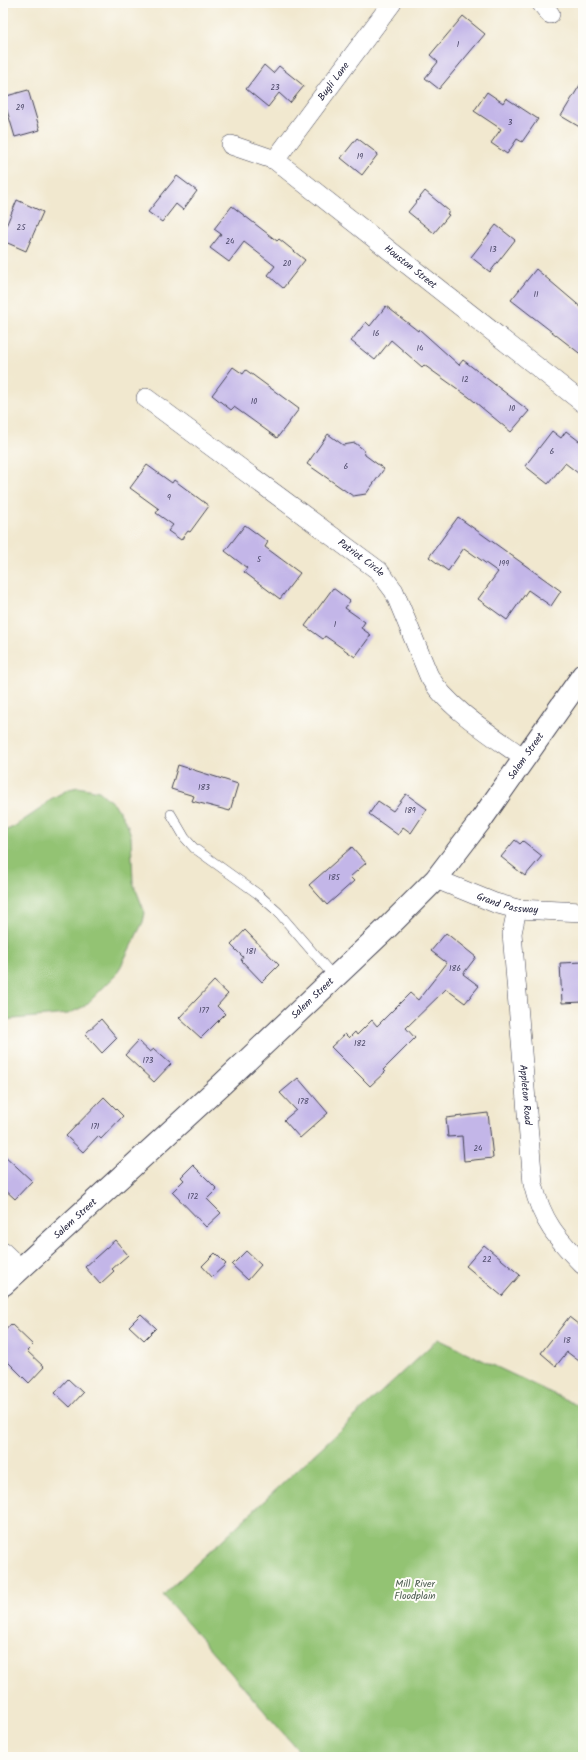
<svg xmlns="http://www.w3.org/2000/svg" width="586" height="1760" font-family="Kalam,sans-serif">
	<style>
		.green { fill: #93c373; stroke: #5a7257 }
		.building { fill: #c3b6e8 }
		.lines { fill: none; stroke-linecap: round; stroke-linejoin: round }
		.service-casing { stroke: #414051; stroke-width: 10 }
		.minor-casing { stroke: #414051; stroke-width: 20 }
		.secondary-casing { stroke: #414051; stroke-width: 24 }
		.service { stroke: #fff; stroke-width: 9 }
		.minor { stroke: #fff; stroke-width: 19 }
		.secondary { stroke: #fff; stroke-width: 22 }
		.labels { text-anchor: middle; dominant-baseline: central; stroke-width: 4; stroke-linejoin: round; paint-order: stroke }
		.number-label { font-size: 8px; fill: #4a4766 }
		.street-label { font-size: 10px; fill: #22223b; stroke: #fdfcf7 }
		.park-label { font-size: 10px; fill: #4a5a4f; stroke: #fdfcf7 }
	</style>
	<rect width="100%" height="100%" fill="#fdfcf7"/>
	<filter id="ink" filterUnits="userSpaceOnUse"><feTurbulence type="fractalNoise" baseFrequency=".025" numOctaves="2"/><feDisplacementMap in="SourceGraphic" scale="8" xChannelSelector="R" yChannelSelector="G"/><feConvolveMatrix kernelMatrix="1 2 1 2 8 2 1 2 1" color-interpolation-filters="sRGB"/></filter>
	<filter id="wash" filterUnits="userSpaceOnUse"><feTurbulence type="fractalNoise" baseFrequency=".012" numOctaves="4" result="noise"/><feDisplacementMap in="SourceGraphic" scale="16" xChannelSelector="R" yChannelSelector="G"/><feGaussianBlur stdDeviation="0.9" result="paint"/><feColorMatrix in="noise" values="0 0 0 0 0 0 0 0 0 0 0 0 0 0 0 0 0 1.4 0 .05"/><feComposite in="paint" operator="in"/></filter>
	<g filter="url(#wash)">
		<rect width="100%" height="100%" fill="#f1e8cf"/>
		<!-- green -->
		<path class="green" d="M78,787l21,4 17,15 12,20 3,10 2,46 12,31 -2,9 -26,52 -32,32 -17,8 -65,6v-188l12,-6 25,-17 9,-9 20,-11z
			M438,1339l145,69v346l-4,3h-275l-141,-162z"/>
		<g id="blocks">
			<!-- building -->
			<path class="building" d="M463,16l22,18 -46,55 -14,-11 13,-16 -8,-7z
				M264,65l9,8 6,-7 25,20 -14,17 -11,-10 -11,14 -22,-18z
				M583,80v49l-22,-13z
				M28,90l12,40 -25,7 -12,-40z
				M487,92l16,11 3,-5 32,21 -16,23 -5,-3 -10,15 -16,-11 10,-14 -27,-18z
				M357,138l21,16 -16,21 -21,-17z
				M177,176l20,15 -14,19 -7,-6 -14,18 -14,-10z
				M425,191l24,20 -2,3 2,1 -15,18 -26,-21z
				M17,200l26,12 -17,39 -23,-10v-8z
				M232,206l45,35 2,-2 26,21 -22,28 -15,-13 7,-9 -31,-24 -15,20 -19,-14 11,-14 -7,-5z
				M496,225l19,15 -25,32 -19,-15z
				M536,269l47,40v47l-72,-56z
				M386,306l32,25 1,-2 40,36 4,-5 66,51 -18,21 -42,-35 -45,-32 -2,2 -31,-27 -16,20 -24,-19 15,-19 4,4z
				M233,367l10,7 3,-4 53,39 -22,29 -43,-31 -3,3 -19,-15z
				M552,431l9,7 5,-7 17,13v33l-18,-14 -17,21 -23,-18z
				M328,434l15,11 12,-2 9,7 1,5 19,14 -18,25 -13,2 -46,-32z
				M147,465l25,18 2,-3 35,26 -19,26 -2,-1 -7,9 -13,-9 5,-6 -17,-12 3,-4 -29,-21z
				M458,517l103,74 -10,15 -23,-16 -21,30 -29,-21 20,-27 -34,-24 -16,23 -19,-14z
				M245,525l23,17 -3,5 35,26 -20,26 -36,-27 3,-4 -22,-17z
				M333,588l17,13 -5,7 20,14 -4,6 10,7 -16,22 -30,-21 -2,3 -18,-13z
				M178,765l60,19 -8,27 -38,-10 2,-5 -23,-7z
				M406,794l21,15 -16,24 -8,-6 -5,8 -29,-21 9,-13 15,10z
				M515,840l5,4 3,-3 19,15 -17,20 -24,-19z
				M352,847l14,16 -16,14 4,4 -27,24 -18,-20z
				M245,930l34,35 -17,17 -21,-22 2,-3 -12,-12z
				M446,933l30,24 -13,17 16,12 -14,17 -19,-14 -40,39 9,10 -32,32 2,2 -15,14 -39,-39 14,-13 4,4 6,-6 2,3 15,-15 5,6 33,-33 8,7 29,-37 -16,-12z
				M583,962v40l-21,1 -2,-40z
				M214,981l14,13 -11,12 8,8 -24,24 -22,-20z
				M101,1019l16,19 -15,15 -17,-19z
				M138,1041l12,11 4,-3 17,15 -17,18 -29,-27z
				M298,1078l30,35 -28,25 -16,-18 12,-10 -16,-17z
				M104,1097l19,19 -22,23 -3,-3 -15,16 -17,-16z
				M488,1113l5,45 -29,3 -2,-25 -14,1 -2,-19z
				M3,1154l29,27 -17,18 -12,-11z
				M193,1165l24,24 -10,10 14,14 -15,14 -34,-35 12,-12 -3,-3z
				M115,1240l13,15 -16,14 2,2 -14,13 -15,-17z
				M484,1245l36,30 -18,21 -36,-30z
				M246,1251l15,14 -13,15 -16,-15z
				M215,1253l11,11 -14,13 -10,-11z
				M141,1314l15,14 -12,12 -15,-14z
				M569,1317l14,11v36l-16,-12 -11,14 -15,-13z
				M11,1324l22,21 -6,6 17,16 -15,16 -26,-26v-24z
				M68,1379l15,14 -13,14 -15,-14z"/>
		</g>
	</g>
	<g filter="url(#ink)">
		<use href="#blocks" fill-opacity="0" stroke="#414051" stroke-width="1"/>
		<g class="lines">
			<!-- service casing -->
			<g class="service-casing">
				<path id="service" d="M171,814l14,24 9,10 64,46 20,18 57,66"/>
			</g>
			<!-- minor casing -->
			<g class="minor-casing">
				<g id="minor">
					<path d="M541,3l9,11"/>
					<path id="s1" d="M231,145l44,15 308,243"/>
					<path id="s2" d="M275,160l117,-157"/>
					<path id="s3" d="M146,398l233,173 15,20 35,85c18,32 66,61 96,83"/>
					<path id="s4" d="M436,879l59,24 22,6 66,3"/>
					<path id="s5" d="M517,909l-5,24 21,251c9,38 24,54 50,81"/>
					<path d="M3,1252l18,17"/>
				</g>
			</g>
			<!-- secondary casing -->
			<g class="secondary-casing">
				<g id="secondary">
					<path id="s6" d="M3,1285l217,-199 168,-159 48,-48 45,-59 102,-145"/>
				</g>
			</g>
			<!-- service -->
			<use href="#service" class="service"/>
			<!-- minor -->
			<use href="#minor" class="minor"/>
			<!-- secondary -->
			<use href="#secondary" class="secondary"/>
		</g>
	</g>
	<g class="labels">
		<!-- number labels -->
		<g class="number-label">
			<text x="458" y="44">1</text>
			<text x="275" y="87">23</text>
			<text x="20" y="107">29</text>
			<text x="510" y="122">3</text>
			<text x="360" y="156">19</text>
			<text x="21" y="227">25</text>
			<text x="230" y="241">24</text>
			<text x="493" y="249">13</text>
			<text x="287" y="263">20</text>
			<text x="536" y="294">11</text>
			<text x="376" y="333">16</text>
			<text x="420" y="348">14</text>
			<text x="465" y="379">12</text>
			<text x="254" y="401">10</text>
			<text x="512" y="408">10</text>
			<text x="552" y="451">6</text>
			<text x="346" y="466">6</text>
			<text x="169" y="497">9</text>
			<text x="259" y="559">5</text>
			<text x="504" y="563">199</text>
			<text x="335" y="624">1</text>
			<text x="204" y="787">183</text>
			<text x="410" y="810">189</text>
			<text x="334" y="877">185</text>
			<text x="251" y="951">181</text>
			<text x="455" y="968">186</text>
			<text x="204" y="1010">177</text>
			<text x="360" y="1043">182</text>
			<text x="148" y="1060">173</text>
			<text x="303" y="1101">178</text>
			<text x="95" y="1126">171</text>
			<text x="478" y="1148">24</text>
			<text x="193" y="1196">172</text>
			<text x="487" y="1259">22</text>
			<text x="567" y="1340">18</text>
		</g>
		<!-- street labels -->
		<g class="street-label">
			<text stroke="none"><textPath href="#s2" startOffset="98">Bugli Lane</textPath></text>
			<text stroke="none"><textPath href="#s1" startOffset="219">Houston Street</textPath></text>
			<text stroke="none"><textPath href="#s3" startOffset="268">Patriot Circle</textPath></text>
			<text stroke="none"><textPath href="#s6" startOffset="746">Salem Street</textPath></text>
			<text stroke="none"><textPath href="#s4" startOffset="76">Grand Passway</textPath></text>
			<text stroke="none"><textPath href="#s6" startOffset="422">Salem Street</textPath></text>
			<text stroke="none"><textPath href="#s5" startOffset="187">Appleton Road</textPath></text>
			<text stroke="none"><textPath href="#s6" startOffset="98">Salem Street</textPath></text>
		</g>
		<!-- park labels -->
		<g class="park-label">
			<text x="415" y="1584">Mill River<tspan x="415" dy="12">Floodplain</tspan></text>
		</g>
	</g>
	<!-- margin -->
	<rect width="586" height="1760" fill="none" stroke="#fdfcf7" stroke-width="16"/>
</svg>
